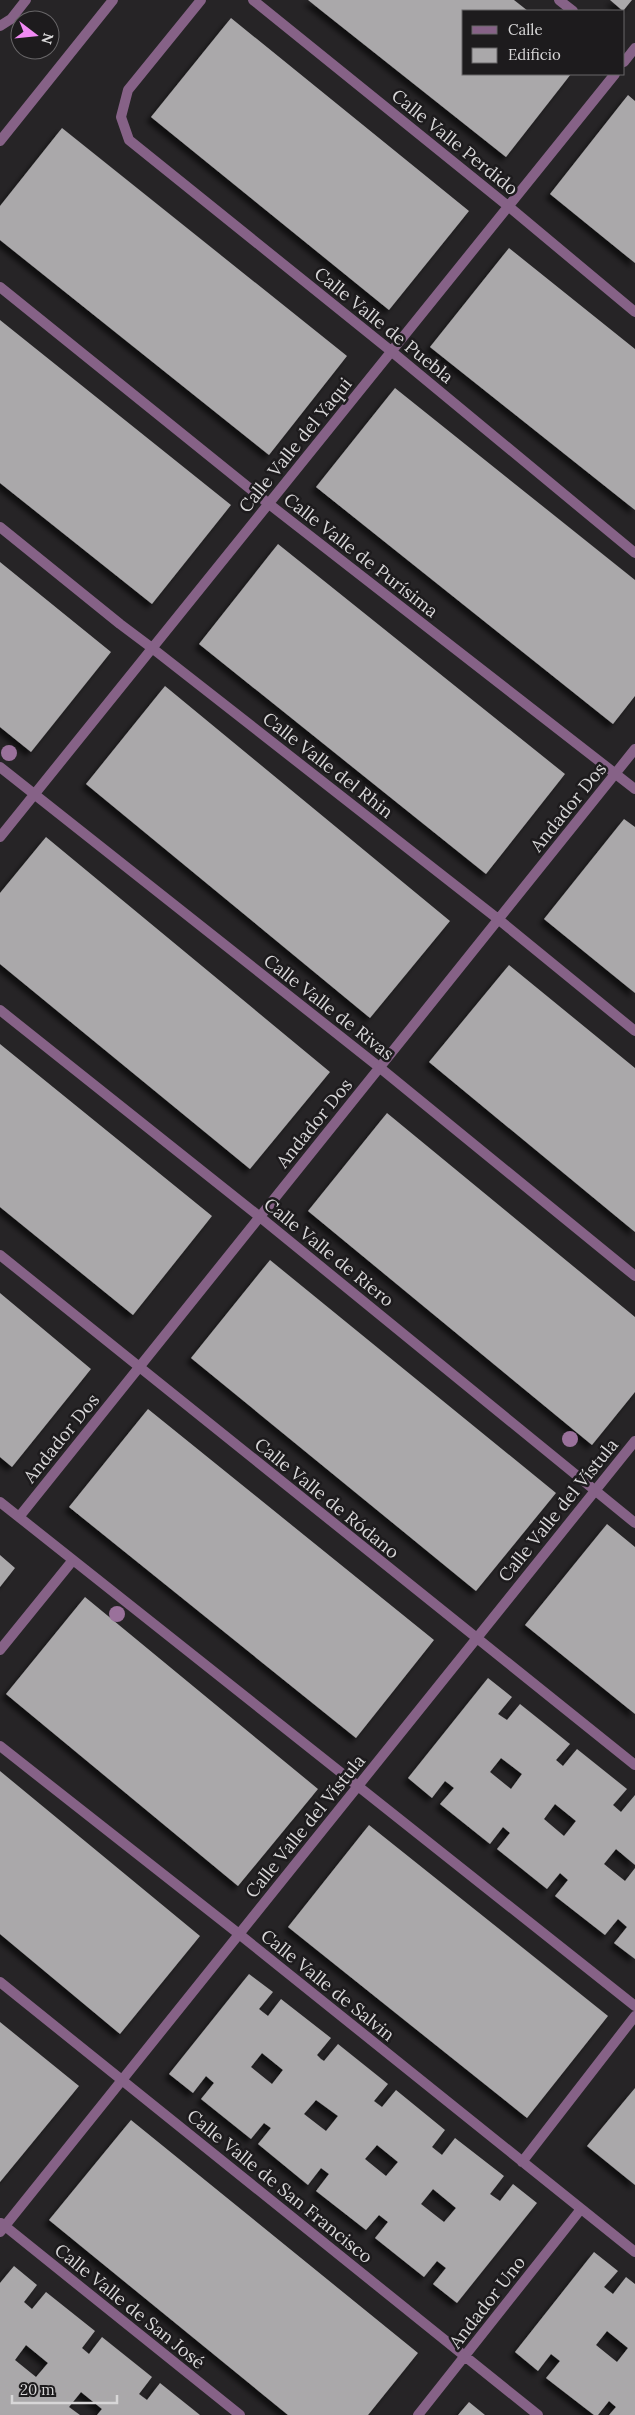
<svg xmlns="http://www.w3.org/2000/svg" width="635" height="2415" font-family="Lora,serif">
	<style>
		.building { fill: #aaa8aa; fill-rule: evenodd; filter: url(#shadow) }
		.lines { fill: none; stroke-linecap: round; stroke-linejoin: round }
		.street { stroke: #866287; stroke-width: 10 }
		.tree { fill: #9a719b }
		.labels { text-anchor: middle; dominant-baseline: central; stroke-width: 5; stroke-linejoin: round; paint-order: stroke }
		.street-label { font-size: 18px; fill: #d8d7d8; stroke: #1d1b1d }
	</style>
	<defs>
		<filter id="shadow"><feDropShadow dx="-4.5" dy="4.5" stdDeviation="2.5" flood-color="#0009"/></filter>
	</defs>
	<rect width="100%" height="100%" fill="#262426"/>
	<!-- building -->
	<path class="building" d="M308,0h206l14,11h-64v63h107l-65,83z
		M610,0h22l-9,11z
		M231,18l238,193 -80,99 -238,-193z
		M628,95l7,6v162l-85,-69z
		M62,128l285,228 -78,99 -269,-215v-34z
		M509,248l126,101v161l-205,-163z
		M0,320l231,185 -79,99 -152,-121z
		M395,388l240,192v116l-22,28 -297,-237z
		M278,544l287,230 -79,100 -287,-230z
		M0,562l111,90 -80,100 -31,-25z
		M165,686l285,235 -80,97 -284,-234z
		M624,819l11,8v166l-91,-74z
		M46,837l284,235 -80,97 -250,-205v-71z
		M509,965l126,103v164l-206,-170z
		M0,1044l212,172 -79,99 -133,-108z
		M387,1113l248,204v75l-43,53 -284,-234z
		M270,1260l286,233 -80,98 -285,-233z
		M0,1293l91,76 -79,98 -12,-10z
		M148,1409l286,231 -78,98 -287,-231z
		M607,1524l28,23v167l-110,-89z
		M0,1555l15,13 -15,19z
		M85,1597l233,192 -80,97 -232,-192z
		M488,1678l24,19 -14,17 9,6 13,-16 50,40 -14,16 7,6 14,-17 50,40 -14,16 8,7 14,-17v70l-19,-16 -12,15 21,17 10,-13v91l-21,-16 13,-16 -9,-8 -13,16 -50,-39 13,-16 -8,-7 -13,16 -50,-40 13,-16 -7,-6 -13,17 -50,-40 14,-16 -5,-4 -4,-3 -13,17 -24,-20zM501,1758l21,16 -11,15 -21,-17zM555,1804l21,17 -12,15 -20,-17z
		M0,1771l200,165 -80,98 -120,-100z
		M369,1825l239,191 -81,102 -239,-191z
		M249,1974l24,18 -14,17 9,7 13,-17 50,39 -14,17 4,4 3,2 14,-17 50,40 -14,17 8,6 14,-17 49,40 -13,17 10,8 13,-17 49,38 -14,18 10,7 13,-17 24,19 -80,100 -24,-19 13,-16 -9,-7 -13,16 -49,-39 13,-16 -9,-7 -13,15 -50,-39 13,-17 -8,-6 -13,17 -50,-41 13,-16 -7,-5 -13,16 -50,-40 13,-16 -8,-7 -13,17 -24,-19zM262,2053l21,17 -11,14 -21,-17zM316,2100l22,16 -12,15 -22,-17zM377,2145l21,17 -12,14 -21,-17zM433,2189l23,19 -12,14 -23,-18z
		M0,2022l79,64 -79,96z
		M635,2088v97l-48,-39z
		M131,2120l287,233 -50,62h-80l-239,-195z
		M594,2252l24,19 -14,16 9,7 13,-17 9,7v131h-26l7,-8 -7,-6 -11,14h-4l-48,-37 14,-17 -9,-7 -13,17 -23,-19zM607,2331l21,17 -11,14 -21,-17z
		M14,2266l23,19 -13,17 8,7 14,-17 49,39 -13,17 7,6 13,-17 50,40 -13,17 8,6 13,-17 40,32h-103l5,-6 -21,-17 -12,15 11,8h-80v-132zM26,2345l22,18 -12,14 -21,-17z
		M469,2402l16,13h-27z"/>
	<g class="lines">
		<!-- street -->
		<path class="street" d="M201,0l-73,90 -7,27 8,23 262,211 244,202
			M253,0l255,206 127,106
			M559,0l14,11
			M0,26l11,-7 15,-19
			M624,62l11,-14
			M0,141l113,-141
			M0,287l269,217 366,285
			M0,527l120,97 32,24 346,271 137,112
			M0,767l379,300 256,209
			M0,837l615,-763
			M0,1010l260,207 375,306
			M0,1255l635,510
			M0,1502l635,504
			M19,1517l616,-768
			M0,1650l73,-90
			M0,1746l239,188 396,318
			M0,1982l538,433
			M522,2162l113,-146
			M1,2223l239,192
			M0,2232l635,-791
			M418,2415l163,-206"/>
	</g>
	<!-- trees -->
	<g class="tree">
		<circle cx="9" cy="753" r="8"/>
		<circle cx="570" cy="1439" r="8"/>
		<circle cx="117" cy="1614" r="8"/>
	</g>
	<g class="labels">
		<!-- street labels -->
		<g class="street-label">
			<text transform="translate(455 142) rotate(39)">Calle Valle Perdido</text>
			<text transform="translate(384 325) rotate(39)">Calle Valle de Puebla</text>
			<text transform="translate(295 445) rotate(-51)">Calle Valle del Yaqui</text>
			<text transform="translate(361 555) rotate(38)">Calle Valle de Purísima</text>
			<text transform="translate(328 765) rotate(38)">Calle Valle del Rhin</text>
			<text transform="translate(568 807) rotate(-51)">Andador Dos</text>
			<text transform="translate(329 1007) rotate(38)">Calle Valle de Rivas</text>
			<text transform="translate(314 1123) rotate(-51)">Andador Dos</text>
			<text transform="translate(329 1252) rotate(39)">Calle Valle de Riero</text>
			<text transform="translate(61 1438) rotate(-51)">Andador Dos</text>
			<text transform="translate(327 1498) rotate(39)">Calle Valle de Ródano</text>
			<text transform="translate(558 1510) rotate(-51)">Calle Valle del Vístula</text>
			<text transform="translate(305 1826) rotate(-51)">Calle Valle del Vístula</text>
			<text transform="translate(328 1985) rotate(39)">Calle Valle de Salvin</text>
			<text transform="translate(280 2186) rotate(39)">Calle Valle de San Francisco</text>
			<text transform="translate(487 2302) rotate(-52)">Andador Uno</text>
			<text transform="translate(130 2306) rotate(39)">Calle Valle de San José</text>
		</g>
	</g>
	<!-- legend -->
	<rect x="462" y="10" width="162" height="65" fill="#1d1b1d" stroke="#686668"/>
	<rect x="472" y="26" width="25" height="8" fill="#866287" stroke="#686668"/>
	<text x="508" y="35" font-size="15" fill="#d8d7d8">Calle</text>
	<rect x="472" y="48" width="25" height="15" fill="#aaa8aa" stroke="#686668"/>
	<text x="508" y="60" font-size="15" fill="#d8d7d8">Edificio</text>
	<!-- north arrow -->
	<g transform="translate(35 35) rotate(106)"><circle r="24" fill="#1d1b1d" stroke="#686668"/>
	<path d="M0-4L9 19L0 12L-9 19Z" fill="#f18af4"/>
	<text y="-8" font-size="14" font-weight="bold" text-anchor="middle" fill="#d8d7d8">N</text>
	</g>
	<!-- scale -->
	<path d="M12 2395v8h105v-8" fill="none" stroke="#d8d7d8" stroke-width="2.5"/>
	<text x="20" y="2395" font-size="15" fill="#d8d7d8" stroke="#1d1b1d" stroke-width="4" paint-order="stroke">20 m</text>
</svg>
